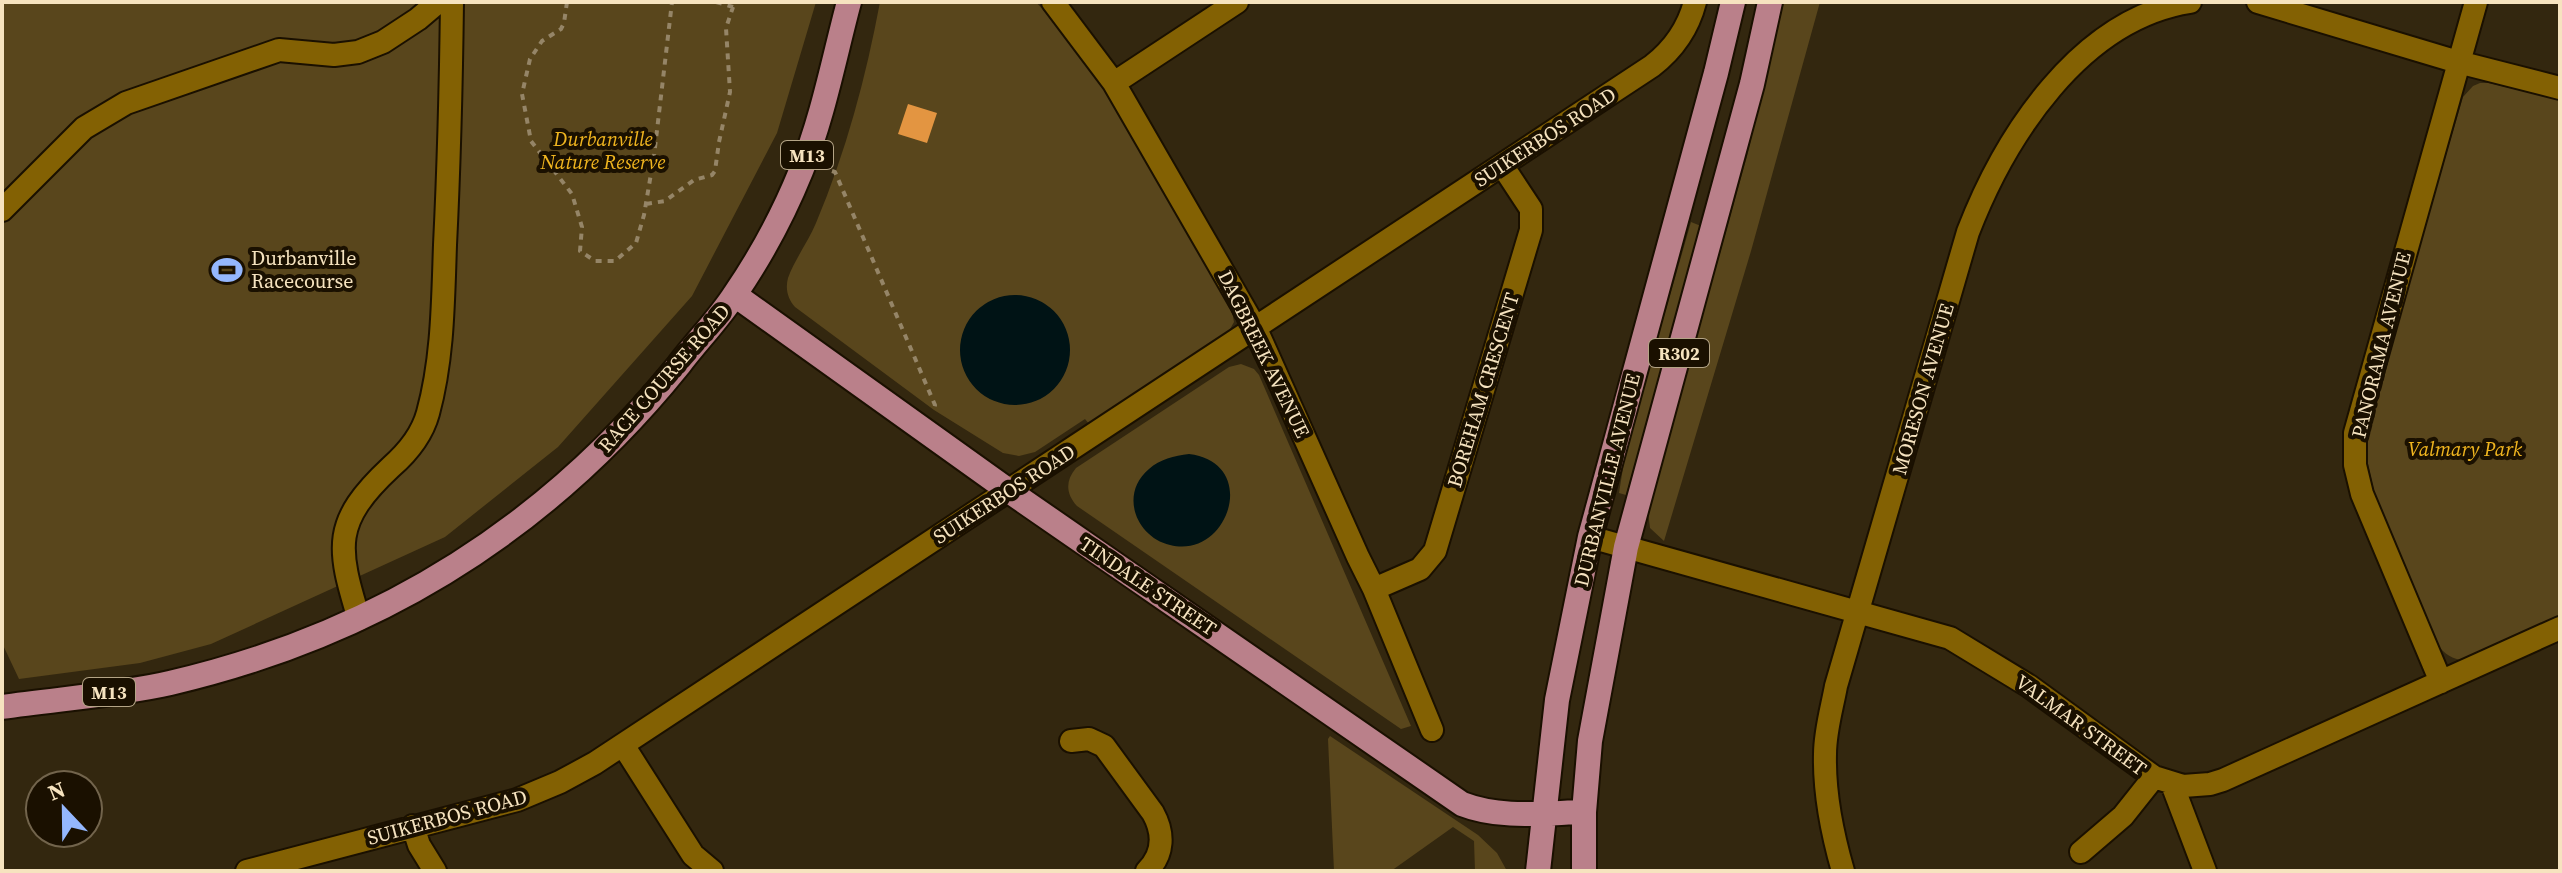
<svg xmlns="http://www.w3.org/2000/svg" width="2562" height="873" font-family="'Source Serif 4',serif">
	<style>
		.green { fill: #59461c }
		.water { fill: #001315 }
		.building { fill: #e39541 }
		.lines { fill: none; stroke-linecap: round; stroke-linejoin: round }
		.minor-casing { stroke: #1a1000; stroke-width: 26 }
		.major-casing { stroke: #1a1000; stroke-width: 28 }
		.path { stroke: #958567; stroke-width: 4; stroke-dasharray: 6 6; stroke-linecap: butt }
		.minor { stroke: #836103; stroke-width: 22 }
		.major { stroke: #ba808a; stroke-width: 24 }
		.labels { text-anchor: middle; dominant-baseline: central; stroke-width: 8; stroke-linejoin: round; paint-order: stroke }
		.shield { fill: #1a1000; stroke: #b4a486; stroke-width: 2 }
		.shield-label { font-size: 18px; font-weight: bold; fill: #f6e3bf }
		.street-label { font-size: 20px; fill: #f6e3bf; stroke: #1a1000 }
		.park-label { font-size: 20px; font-style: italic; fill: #f0b51f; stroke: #1a1000 }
		.poi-label { font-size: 20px; fill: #f6e3bf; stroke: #1a1000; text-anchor: start }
	</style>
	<rect width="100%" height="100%" fill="#33270f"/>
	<!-- green -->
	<path class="green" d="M2,2h814l-39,131 -85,163 -134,151 -113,90 -234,107 -71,19 -121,16 -17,-36z
		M880,2h156l25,28 42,56 129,225 2,11 -5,9 -140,93 -4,-5 -50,33 -16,4 -16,-3 -69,-43 -139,-103c-7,-8 -10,-18 -7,-29 7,-19 20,-36 28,-55 30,-71 50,-146 64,-221z
		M1784,2h36l-69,249 -87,290 -14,-13 -2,-16 99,-356z
		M2480,83h9l71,17v520l-92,41c-12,-1 -20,-4 -28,-13l-65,-153 -8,-35v-20l8,-41 88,-302 10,-11z
		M1691,222l10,4 -75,269 -7,-2 7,-44z
		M1241,364l13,5 5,6 152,351 -10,3 -324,-223c-11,-12 -12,-25 -1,-38l153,-101z
		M1330,736l148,99 19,18 10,18h-32l-1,-30 -21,-14 -62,44h-57l-6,-132z"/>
	<!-- water -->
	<path class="water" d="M960 350a55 55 0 1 1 110 0a55 55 0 1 1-110 0Z
		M1189,454c72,9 39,106 -19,91 -34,-8 -51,-51 -21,-76 11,-10 25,-13 40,-15z"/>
	<!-- building -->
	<path class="building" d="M908,104l29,9 -10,30 -29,-9z"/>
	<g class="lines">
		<!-- minor casing -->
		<g class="minor-casing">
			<path id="minor" d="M1053,2l61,81 142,246 102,228 16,32 58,141
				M2258,2l200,60 102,26
				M1114,83l123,-81
				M2,210l82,-82 42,-25 153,-53 55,5 24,-3 25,-10 35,-23 20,-17
				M1590,537l360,101 79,48 125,91 29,9 27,-2 13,-4 337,-152
				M1374,589l46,-20 15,-18 96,-321v-21l-29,-44
				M359,619c-22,-72 -27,-97 32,-152 16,-14 31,-32 37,-54 15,-55 15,-112 17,-168 4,-81 6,-162 7,-243
				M2441,682l-79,-188 -7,-29v-32l121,-431
				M1071,741l18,-2 15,7 49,67c11,20 11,41 -6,58
				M623,745l70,110 19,16
				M2172,784l33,87
				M413,826l6,19 16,26
				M2081,852l42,-36 31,-39
				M247,871l270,-71 43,-18 35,-19 1057,-697c22,-17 36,-37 43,-64
				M1843,871c-11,-38 -19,-77 -18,-117 0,-23 7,-46 11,-68l132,-454c37,-96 112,-213 222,-230"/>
		</g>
		<!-- major casing -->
		<g class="major-casing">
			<path id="major" d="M735,295l274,196 453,313c38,15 82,9 122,8
				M2,707c54,-8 115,-12 168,-24 206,-48 376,-153 509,-318 18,-24 40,-46 56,-71 26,-38 49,-81 66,-123 22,-54 33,-113 48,-169
				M1538,871l19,-171 33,-163 126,-464 17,-71
				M1584,871v-59l6,-71 36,-194 126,-463 18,-82"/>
		</g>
		<!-- path -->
		<path class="path" d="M567,2l-3,21 -3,6 -19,12 -12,18 -8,35 9,47 41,53 10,33 -2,24 15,10h20l21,-18 8,-28 10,-59 18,-154
			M716,2l17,5 3,-5
			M832,171l3,1 100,233 -1,5
			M646,204l19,-3 29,-21 18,-5 3,-4 4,-29 11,-50 -4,-64 7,-21"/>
		<!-- minor -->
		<use href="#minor" class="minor"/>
		<!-- major -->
		<use href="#major" class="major"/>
	</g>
	<!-- icons -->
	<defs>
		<g id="stadium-bare" transform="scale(2.4)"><path d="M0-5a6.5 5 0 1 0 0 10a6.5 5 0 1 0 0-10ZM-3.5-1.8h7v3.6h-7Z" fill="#94b7fd" stroke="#1a1000" stroke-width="2.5" paint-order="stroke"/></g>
	</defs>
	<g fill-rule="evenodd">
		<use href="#stadium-bare" x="227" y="270"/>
	</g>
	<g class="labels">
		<!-- shield labels -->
		<g class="shield">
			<rect x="781" y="141" width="52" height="28" rx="6"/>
			<rect x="1649" y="339" width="60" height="28" rx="6"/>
			<rect x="83" y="678" width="52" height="28" rx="6"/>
		</g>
		<g class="shield-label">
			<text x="807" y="155">M13</text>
			<text x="1679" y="353">R302</text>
			<text x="109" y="692">M13</text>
		</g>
		<!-- street labels -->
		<g class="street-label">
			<text transform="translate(1545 137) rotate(-33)">SUIKERBOS ROAD</text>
			<text transform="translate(2381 345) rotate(-76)">PANORAMA AVENUE</text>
			<text transform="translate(1264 354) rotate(64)">DAGBREEK AVENUE</text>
			<text transform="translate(664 378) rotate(-49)">RACE COURSE ROAD</text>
			<text transform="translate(1923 389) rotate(-74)">MORESON AVENUE</text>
			<text transform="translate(1483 390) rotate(-73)">BOREHAM CRESCENT</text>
			<text transform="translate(1607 480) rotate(-76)">DURBANVILLE AVENUE</text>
			<text transform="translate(1004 494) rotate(-33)">SUIKERBOS ROAD</text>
			<text transform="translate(1148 586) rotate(34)">TINDALE STREET</text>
			<text transform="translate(2081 725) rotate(36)">VALMAR STREET</text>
			<text transform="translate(447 817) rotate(-15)">SUIKERBOS ROAD</text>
		</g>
		<!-- park labels -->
		<g class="park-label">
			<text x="603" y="139">Durbanville<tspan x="603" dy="23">Nature Reserve</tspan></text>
			<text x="2465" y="449">Valmary Park</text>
		</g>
		<!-- poi labels -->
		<g class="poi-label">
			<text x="251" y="258">Durbanville<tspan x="251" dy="23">Racecourse</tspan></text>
		</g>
	</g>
	<!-- border -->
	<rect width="2562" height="873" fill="none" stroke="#f6e3bf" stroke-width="8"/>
	<!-- north arrow -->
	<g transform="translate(64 809) rotate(338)"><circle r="38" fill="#1a1000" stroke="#72644c" stroke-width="2"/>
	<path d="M0-6L14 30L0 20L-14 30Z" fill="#94b7fd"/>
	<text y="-12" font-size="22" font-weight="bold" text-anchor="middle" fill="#f6e3bf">N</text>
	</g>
</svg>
